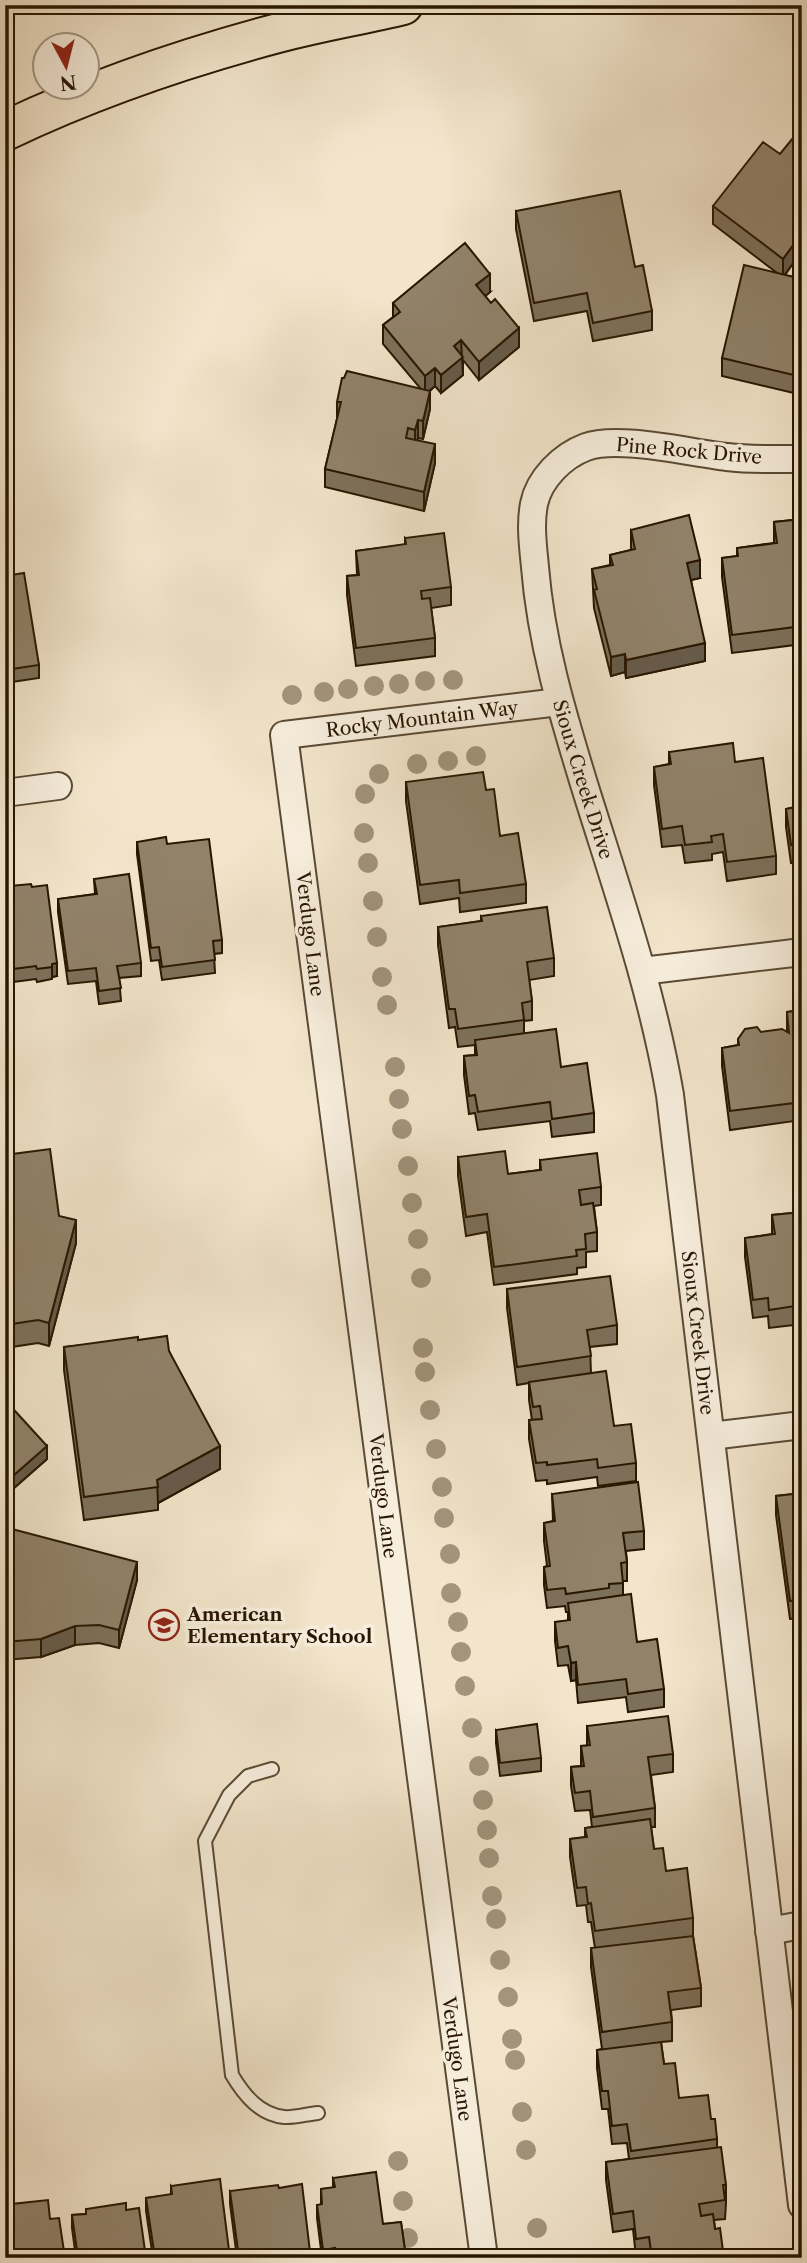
<svg xmlns="http://www.w3.org/2000/svg" width="807" height="2263" font-family="'Libre Caslon Text',serif">
	<style>
		.lines { fill: none; stroke-linecap: round; stroke-linejoin: round }
		.lane-casing { stroke: #5a4a34; stroke-width: 16 }
		.street-casing { stroke: #5a4a34; stroke-width: 30 }
		.highway-casing { stroke: #281601; stroke-width: 42 }
		.lane { stroke: #f7eedd; stroke-width: 12 }
		.street { stroke: #f7eedd; stroke-width: 26 }
		.highway { stroke: #f2e5cb; stroke-width: 38 }
		.tree { fill: #a3947c }
		.wall { fill: #7d705b; stroke: #281601; stroke-width: 2 }
		.shaded-wall { fill: #665b4a; stroke: #281601; stroke-width: 2 }
		.building { fill: #91826a; stroke: #281601; stroke-width: 2 }
		.labels { text-anchor: middle; dominant-baseline: central; stroke-width: 7; stroke-linejoin: round; paint-order: stroke }
		.street-label { font-size: 19px; fill: #281601; stroke: #f7eedd }
		.poi-label { font-size: 19px; font-weight: bold; fill: #281601; stroke: #f7eedd; text-anchor: start }
	</style>
	<rect width="100%" height="100%" fill="#f2e5cb"/>
	<filter id="stains"><feTurbulence type="fractalNoise" baseFrequency=".00286" numOctaves="4"/><feColorMatrix values="0 0 0 0 .2 0 0 0 0 .09 0 0 0 0 .02 0 0 0 .5 -.17"/></filter>
	<radialGradient id="worn" r=".72"><stop offset=".6" stop-color="#630" stop-opacity="0"/><stop offset="1" stop-color="#630" stop-opacity=".3"/></radialGradient>
	<g class="lines">
		<!-- lane casing -->
		<g class="lane-casing">
			<path id="lane" d="M272,1769l-24,7 -19,19 -24,46 27,234c12,20 27,39 52,42 10,1 23,-3 34,-4"/>
		</g>
		<!-- street casing -->
		<g class="street-casing">
			<g id="street">
				<path id="s1" d="M802,459c-25,0 -50,1 -75,-2 -36,-4 -109,-22 -141,-10 -24,9 -47,32 -52,57 -4,21 -1,42 1,63 6,75 27,145 49,217 32,103 68,205 86,311l132,1110"/>
				<path d="M5,793l53,-7"/>
				<path d="M642,971l160,-19"/>
				<path d="M711,1436l91,-11"/>
				<path d="M769,1931l33,-6"/>
				<path id="s2" d="M484,2258l-200,-1523 275,-33"/>
			</g>
		</g>
		<!-- highway casing -->
		<g class="highway-casing">
			<path id="highway" d="M5,131c88,-42 179,-73 273,-98 41,-11 84,-18 125,-28"/>
		</g>
		<!-- lane -->
		<use href="#lane" class="lane"/>
		<!-- street -->
		<use href="#street" class="street"/>
		<!-- highway -->
		<use href="#highway" class="highway"/>
	</g>
	<!-- trees -->
	<g class="tree">
		<circle cx="453" cy="680" r="10"/>
		<circle cx="425" cy="681" r="10"/>
		<circle cx="399" cy="684" r="10"/>
		<circle cx="374" cy="686" r="10"/>
		<circle cx="348" cy="689" r="10"/>
		<circle cx="324" cy="692" r="10"/>
		<circle cx="292" cy="695" r="10"/>
		<circle cx="476" cy="756" r="10"/>
		<circle cx="448" cy="761" r="10"/>
		<circle cx="417" cy="764" r="10"/>
		<circle cx="379" cy="774" r="10"/>
		<circle cx="365" cy="794" r="10"/>
		<circle cx="364" cy="833" r="10"/>
		<circle cx="368" cy="863" r="10"/>
		<circle cx="373" cy="901" r="10"/>
		<circle cx="377" cy="937" r="10"/>
		<circle cx="382" cy="977" r="10"/>
		<circle cx="387" cy="1005" r="10"/>
		<circle cx="395" cy="1067" r="10"/>
		<circle cx="399" cy="1099" r="10"/>
		<circle cx="402" cy="1129" r="10"/>
		<circle cx="408" cy="1166" r="10"/>
		<circle cx="412" cy="1203" r="10"/>
		<circle cx="418" cy="1239" r="10"/>
		<circle cx="421" cy="1278" r="10"/>
		<circle cx="423" cy="1348" r="10"/>
		<circle cx="425" cy="1372" r="10"/>
		<circle cx="430" cy="1410" r="10"/>
		<circle cx="436" cy="1449" r="10"/>
		<circle cx="442" cy="1487" r="10"/>
		<circle cx="444" cy="1518" r="10"/>
		<circle cx="450" cy="1554" r="10"/>
		<circle cx="451" cy="1593" r="10"/>
		<circle cx="458" cy="1622" r="10"/>
		<circle cx="461" cy="1652" r="10"/>
		<circle cx="465" cy="1686" r="10"/>
		<circle cx="472" cy="1728" r="10"/>
		<circle cx="479" cy="1766" r="10"/>
		<circle cx="483" cy="1800" r="10"/>
		<circle cx="487" cy="1830" r="10"/>
		<circle cx="489" cy="1858" r="10"/>
		<circle cx="492" cy="1896" r="10"/>
		<circle cx="496" cy="1919" r="10"/>
		<circle cx="500" cy="1960" r="10"/>
		<circle cx="508" cy="1997" r="10"/>
		<circle cx="512" cy="2039" r="10"/>
		<circle cx="515" cy="2060" r="10"/>
		<circle cx="522" cy="2112" r="10"/>
		<circle cx="526" cy="2150" r="10"/>
		<circle cx="398" cy="2161" r="10"/>
		<circle cx="403" cy="2201" r="10"/>
		<circle cx="537" cy="2228" r="10"/>
		<circle cx="408" cy="2238" r="10"/>
	</g>
	<!-- wall -->
	<path class="wall" d="M802,145l-4,121 -4,-4 -9,13 17,4 -4,115 -76,-18v-18l55,-85 -64,-49v-18l67,-52z
		M516,211l119,56 17,44v19l-59,11 -6,-30 -53,10 -18,-92z
		M490,292l-5,4 34,51 -40,33 -16,-20v15l-22,18 -6,-7 -5,5v18l-7,30 -5,-1 -1,2 18,23 -11,48 -99,-24v-18l12,-50v-17l84,-13 -38,-45v-19l10,-8v-14z
		M802,519v125l-70,9 -10,-76v-19l15,-2v-8l37,-5v-21z
		M631,530l69,48 -9,2 14,81 -79,17 -1,-6 -14,4 -17,-68 -2,-39 18,-4v-10l21,-5z
		M405,538l46,49v18l-20,3 4,30v18l-79,10 -9,-71v-19l10,-1 -1,-24 49,-6z
		M5,576l34,89v13l-34,5z
		M669,752l66,10 41,94v18l-49,7 -4,-29 -11,2v6l-27,3 -3,-18 -20,2 -8,-62v-18l15,-3z
		M802,753v108l-11,2 -5,-36v-18l13,-3 -4,-33v-19z
		M406,782l80,8 14,46 26,48v19l-66,9 -1,-14 -39,6 -14,-103z
		M137,842l30,2 55,96v13l-8,1 1,19 -53,7 -3,-20 -8,1 -14,-107z
		M5,870l5,16 47,90 -5,1v2l-15,3 -1,-3 -31,4z
		M94,879l47,84v13l-22,2 2,23 -22,3 -3,-23 -28,3 -10,-72v-13l37,-5z
		M481,916l73,42v18l-25,4 3,21v19l-8,1v12l37,34 33,46v19l-42,5 -2,-16 -72,9 -3,-17 -6,1 -5,-39v-19l11,-1v-10l-17,2 -3,-20 -6,1 -11,-83v-18l43,-6z
		M802,1010v110l-72,10 -8,-64v-18l16,-3v-6l23,-7h26v-20z
		M5,1155l54,61 17,27 -27,103 -11,-3 -33,5z
		M458,1157l50,17 32,-4v-10l61,27v18l-7,1 3,26v19l-11,1v15l-9,1v6l-83,11 -7,-53 -21,4 -8,-60z
		M802,1212v112l-33,4 -1,-12 -15,2 -8,-61v-19l27,-4v-19z
		M507,1289l110,36v19l-27,3 1,26 23,53 22,37v18l-38,5 -1,-9 -50,7v-4l-11,1 -7,-42v-19h3l-3,-20v-17l-12,2 -10,-77z
		M138,1340l31,11 51,118 -62,34v7l-74,10 -20,-150v-23z
		M5,1400l42,59 -33,29 -9,-10z
		M802,1493v125l-12,1 -14,-104v-19z
		M552,1494l92,37v18l-18,2 1,11v19h-4v14l14,47 27,47v18l-36,5 -2,-15 -48,6 -2,-23 -5,1 -3,-16 -10,1 -3,-25v-19l13,-1v-9h-2l-1,-6 -18,2 -3,-23v-18l3,-1 -3,-25v-18l9,-2z
		M5,1556l132,24 -18,68 -20,-5 -24,2 -34,12 -36,3z
		M587,1726l86,28v18l-22,3 4,33v19h-4l3,22 39,69v18l8,52v18l-30,4 1,12v19l-11,1 3,22 15,34 32,21 6,20v8l9,38v18l-1,16 -11,1 1,9 8,22v7h-74v-3l-13,2 -3,-28 -20,3 -7,-52v-18l23,-3 -2,-16 -15,1 -4,-35h-6l-5,-41v-18l5,-1 -11,-82v-19h4l-4,-26h-3l-2,-17 -9,1 -7,-49v-18l15,-2v-9l7,-1 -2,-17 -15,1 -4,-25v-19l10,-1v-20h6z
		M496,1730l45,28v13l-41,5 -4,-33z
		M333,2178l50,46 18,-2 5,36h-84l-5,-40v-13h4v-16l12,-1z
		M171,2186l59,72h-77l-7,-47v-13l25,-3z
		M230,2191l80,61v6h-73l-7,-54z
		M86,2209l40,1 20,48h-70l-4,-30v-13l14,-1z"/>
	<!-- shaded-wall -->
	<path class="shaded-wall" d="M802,243v18l-4,5v-19z
		M794,244v18l-11,15v-18z
		M490,274v18l-14,12v-19z
		M519,328v19l-40,33v-18z
		M461,340l2,35 -22,18v-18l13,-29z
		M802,360v19l-4,15v-18z
		M435,368v18l-10,8v-18z
		M430,391v18l-7,30v-18z
		M418,420v18l-3,10v-18z
		M435,444v19l-11,48v-19z
		M700,560v18l-13,3v-18z
		M705,643v18l-79,17v-18z
		M625,654v18l-14,4v-19z
		M57,963v13l-5,1v-13z
		M76,1220v23l-27,103v-23z
		M47,1446v13l-33,29v-13z
		M220,1446v23l-62,34 -1,-23z
		M137,1562v18l-18,68v-18z
		M75,1626v19l-34,12v-18z
		M576,1662v18l-5,1v-18z"/>
	<!-- building -->
	<path class="building" d="M793,138l9,7v71l-3,3 3,2v22l-4,4 -4,-3 -11,15 -70,-53 50,-64 17,12z
		M620,191l15,76 8,-2 9,46 -59,12 -6,-30 -53,10 -18,-92z
		M465,243l25,31 -14,11 15,18 4,-4 24,29 -40,34 -18,-22 -7,6 9,11 -22,18 -6,-7 -10,8 -42,-51 17,-13 -7,-9z
		M744,265l58,14v81l-4,16 -76,-18z
		M347,371l83,20 -7,30 -5,-1 -3,10 -7,-2 -2,10 29,6 -11,48 -99,-23 16,-67h-4l5,-24h2z
		M689,515l11,45 -13,3 18,80 -79,17 -1,-6 -14,3 -17,-67 3,-1 -5,-20 21,-4 -3,-10 25,-6 -4,-19z
		M802,519v107l-70,9 -10,-77 16,-2 -1,-8 40,-5 -3,-21z
		M444,533l7,54 -30,4 1,8 8,-1 5,40 -79,10 -9,-72 12,-1 -3,-24 50,-7 -1,-6z
		M24,573l15,92 -34,5v-94z
		M733,743l2,19 28,-4 13,98 -49,6 -4,-28 -12,2 1,6 -27,3 -3,-19 -20,3 -8,-62 17,-3 -2,-12z
		M802,753v90l-11,2 -5,-36 15,-3 -6,-52z
		M483,772l3,18 8,-1 6,47 18,-3 8,51 -66,9 -1,-13 -39,5 -14,-103z
		M166,837l1,7 42,-5 13,101 -9,1 2,19 -53,7 -3,-20 -8,1 -14,-106z
		M8,869l2,17 21,-2 1,3 15,-2 10,78 -5,1v3l-15,2 -1,-3 -31,4v-100z
		M129,874l12,89 -24,3 4,22 -22,3 -3,-23 -28,3 -10,-72 39,-5 -3,-15z
		M547,907l7,51 -27,4 5,39 -10,2 2,17 -66,9 -3,-20h-6l-11,-82 44,-6 -1,-5z
		M802,1010v92l-72,9 -8,-63 17,-3 -1,-6 7,-10 12,-2 4,5 21,-3 7,4 -2,-21z
		M556,1029l5,38 26,-4 7,50 -42,6 -2,-17 -72,10 -3,-17 -6,1 -5,-40 13,-1 -2,-15z
		M50,1149l9,67 17,4 -27,103 -11,-3 -33,5v-170z
		M505,1151l3,23 33,-4 -1,-10 57,-7 4,34 -22,3 2,15 12,-2 4,29 -12,2 1,15 -10,1 1,6 -83,11 -7,-53 -21,3 -8,-60z
		M802,1212v93l-33,5 -1,-12 -15,2 -8,-62 30,-4 -3,-19z
		M610,1276l7,49 -30,5 4,26 -74,11 -10,-78z
		M167,1336l2,15 51,95 -63,34 1,7 -74,10 -20,-150 74,-10v3z
		M606,1371l8,55 17,-2 5,39 -38,5 -1,-9 -50,6v-3l-11,1 -7,-43 13,-1 -2,-13 -7,1 -4,-25z
		M5,1400l42,46 -33,29 -9,-9z
		M638,1482l6,49 -21,2 4,29 -6,1 2,20 -14,1v4l-43,6 -1,-6 -18,2 -3,-23 6,-1 -6,-43 11,-2 -3,-27z
		M802,1493v106l-12,2 -14,-105z
		M12,1529l125,33 -18,68 -20,-5 -24,1 -34,13 -36,3v-86z
		M631,1594l6,48 20,-3 7,50 -36,5 -2,-15 -48,6 -2,-23 -5,1 -3,-17 -10,2 -3,-26 15,-2 -2,-17z
		M668,1716l5,38 -25,3 7,51 -62,9 -3,-26 -15,2 -4,-26 13,-1 -3,-20 9,-1 -3,-19z
		M537,1724l4,34 -41,5 -4,-33z
		M650,1819l4,30 9,-1 3,23 21,-3 6,50 -98,13 -4,-28 -3,1 -2,-17 -9,1 -7,-49 17,-2 -2,-9z
		M693,1936l8,52 -33,4 4,30 -70,10 -11,-84z
		M661,2042l3,22 11,-1 4,35 29,-3 3,24h4l2,20 -86,12 -4,-27 -15,2 -4,-35h-6l-5,-41z
		M721,2147l5,38h-3l2,15 -26,4 2,12 12,-2 2,15 5,-1 3,23 -50,7h-21l-3,-21 -13,2 -3,-28 -20,3 -7,-52z
		M376,2172l7,52 18,-2 5,35 -10,1h-60l-1,-10 -12,2 -6,-45 5,-1 -1,-15 14,-2 -2,-9z
		M220,2179l10,79h-75l-9,-60 26,-4 -1,-8z
		M302,2184l8,68 -14,2 1,4h-58l-9,-67 48,-6 1,3z
		M48,2200l2,19 9,-1 6,40h-60v-35l9,-1 -2,-18z
		M126,2203v7l13,-2 7,50h-68l-6,-43 14,-1v-5z"/>
	<!-- icons -->
	<defs>
		<g id="school-ring" transform="scale(1.575)"><circle r="9.5" fill="#f7eedd" stroke="#8f2418" stroke-width="1.5"/><path d="M0-5L7-2L0 1L-7-2ZM-4 1L0 2.5L4 1V4Q0 6-4 4Z" fill="#8f2418"/></g>
	</defs>
	<g fill-rule="evenodd">
		<use href="#school-ring" x="164" y="1625"/>
	</g>
	<g class="labels">
		<!-- street labels -->
		<g class="street-label">
			<text transform="translate(689 451) rotate(5)">Pine Rock Drive</text>
			<text stroke="none"><textPath href="#s2" startOffset="1675">Rocky Mountain Way</textPath></text>
			<text stroke="none"><textPath href="#s1" startOffset="579">Sioux Creek Drive</textPath></text>
			<text transform="translate(310 934) rotate(83)">Verdugo Lane</text>
			<text stroke="none"><textPath href="#s1" startOffset="1146">Sioux Creek Drive</textPath></text>
			<text transform="translate(383 1496) rotate(83)">Verdugo Lane</text>
			<text transform="translate(457 2059) rotate(82)">Verdugo Lane</text>
		</g>
		<!-- poi labels -->
		<g class="poi-label">
			<text x="187" y="1614">American<tspan x="187" dy="22">Elementary School</tspan></text>
		</g>
	</g>
	<!-- margin -->
	<rect width="807" height="2263" fill="none" stroke="#f2e5cb" stroke-width="28"/>
	<rect x="7" y="7" width="793" height="2249" fill="none" stroke="#281601" stroke-width="3.5"/>
	<rect x="14" y="14" width="779" height="2235" fill="none" stroke="#281601" stroke-width="2"/>
	<!-- north arrow -->
	<g transform="translate(66 66) rotate(173)"><circle r="33" fill="#f7eedd" stroke="#a49885" stroke-width="2"/>
	<path d="M0-5L12 26L0 18L-12 26Z" fill="#8f2418"/>
	<text y="-10" font-size="19" font-weight="bold" text-anchor="middle" fill="#281601">N</text>
	</g>
	<rect width="100%" height="100%" filter="url(#stains)"/>
	<rect width="100%" height="100%" fill="url(#worn)"/>
</svg>
